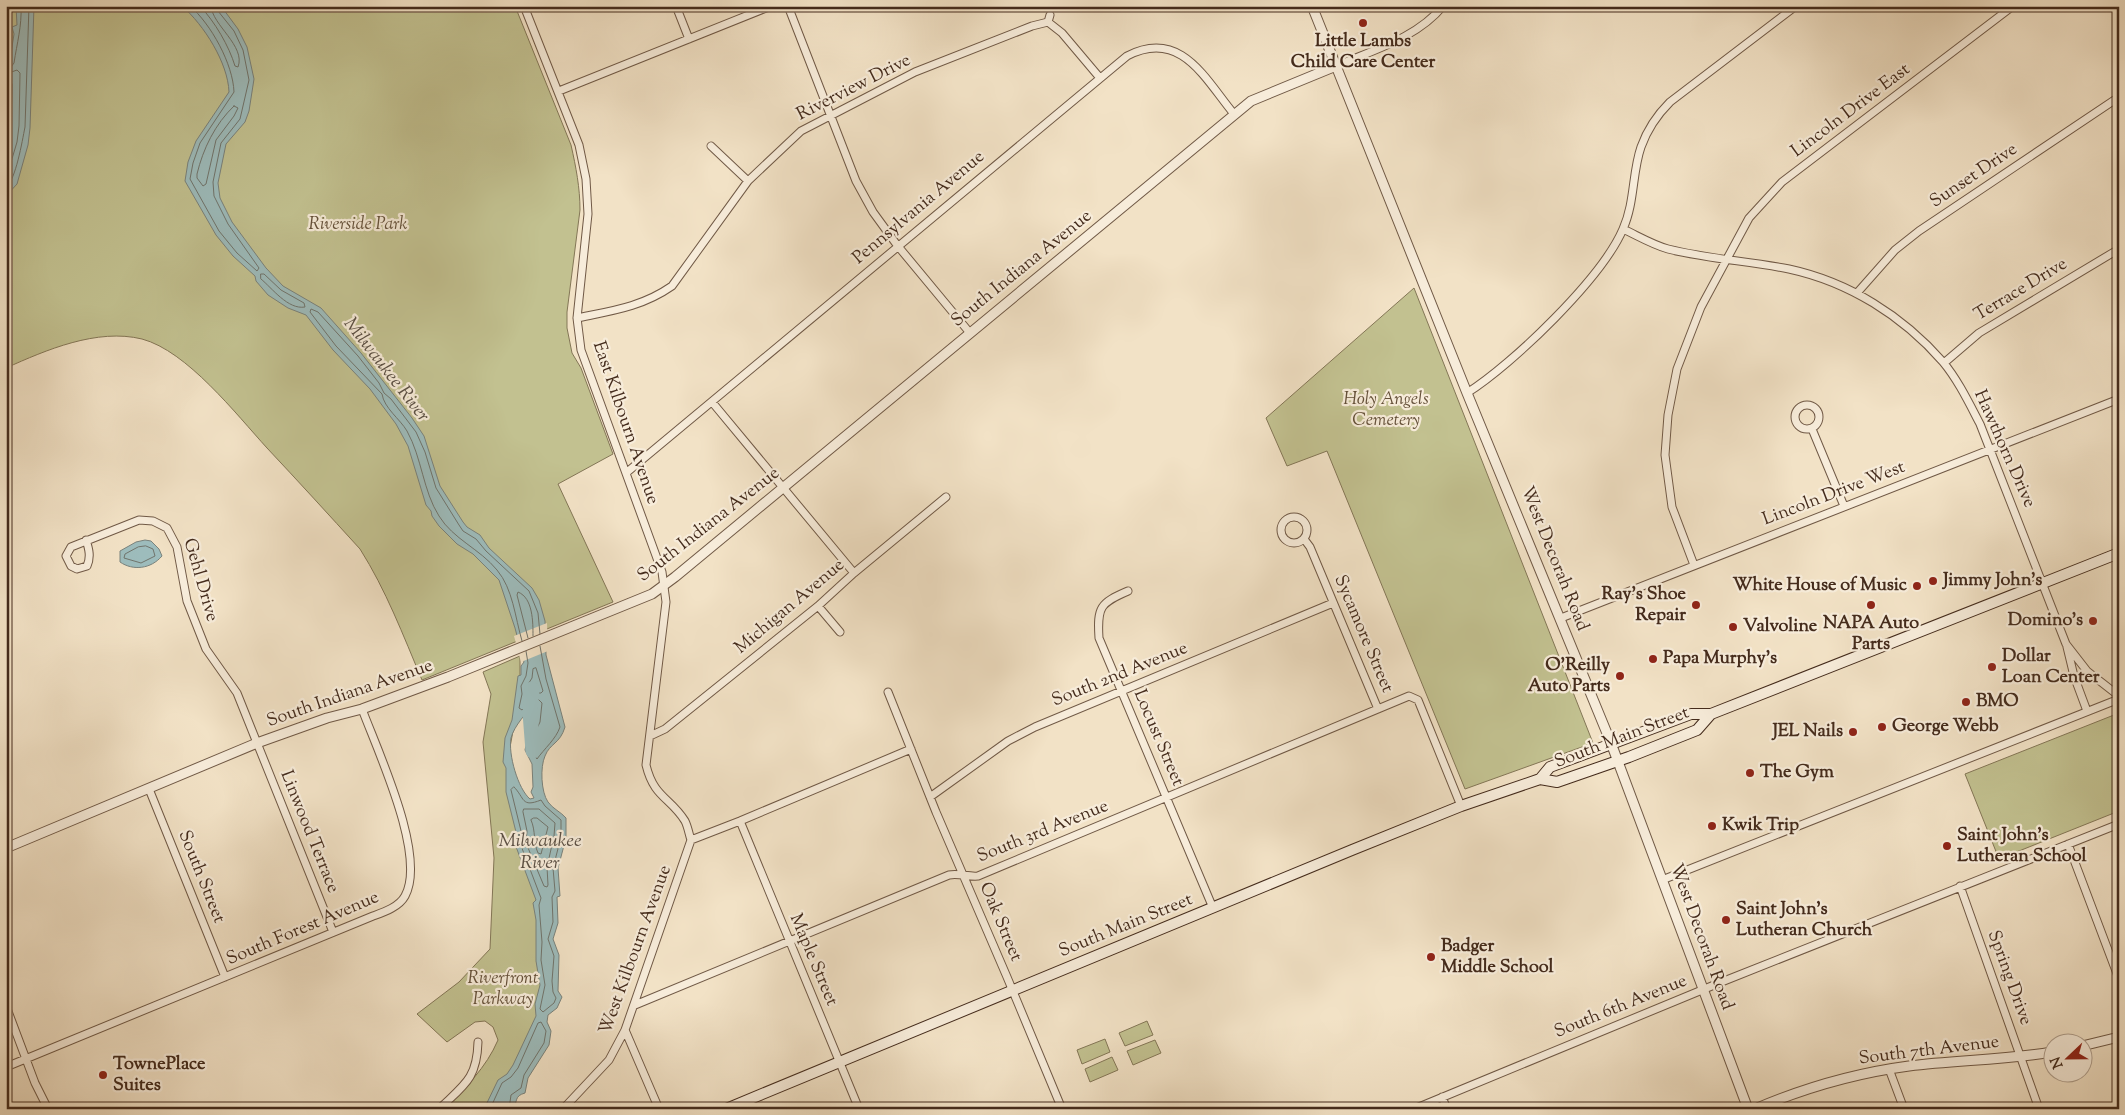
<svg xmlns="http://www.w3.org/2000/svg" width="2125" height="1115" font-family="'Sorts Mill Goudy',serif">
	<style>
		.green { fill: #c2c190; stroke: #837656 }
		.water { fill: #9dbcbc; stroke: #79827c; fill-rule: evenodd }
		.pier { fill: #f2e2c6 }
		.lines { fill: none; stroke-linecap: round; stroke-linejoin: round }
		.shore { stroke: #70746c; stroke-width: 1 }
		.river { stroke: #9dbcbc; stroke-width: 15 }
		.minor-casing { stroke: #705946; stroke-width: 9 }
		.tertiary-casing { stroke: #705946; stroke-width: 11 }
		.secondary-casing { stroke: #442b1c; stroke-width: 12 }
		.minor { stroke: #f7ecda; stroke-width: 7 }
		.tertiary { stroke: #f7ecda; stroke-width: 9 }
		.secondary { stroke: #f7ecda; stroke-width: 10 }
		.poi-dot { fill: #8f2418; stroke: #f7ecda; stroke-width: 2 }
		.labels { text-anchor: middle; dominant-baseline: central; stroke-width: 4.5; stroke-linejoin: round; paint-order: stroke }
		.poi-label { font-size: 18px; font-weight: bold; fill: #442b1c; stroke: #f7ecda; text-anchor: start }
		.street-label { font-size: 18px; fill: #442b1c; stroke: #f7ecda }
		.park-label { font-size: 18px; font-style: italic; fill: #645039; stroke: #f7ecda }
		.water-label { font-size: 19px; font-style: italic; fill: #5a4f44; stroke: #f7ecda }
	</style>
	<rect width="100%" height="100%" fill="#f2e2c6"/>
	<filter id="stains"><feTurbulence type="fractalNoise" baseFrequency=".004" numOctaves="4"/><feColorMatrix values="0 0 0 0 .2 0 0 0 0 .09 0 0 0 0 .02 0 0 0 .5 -.17"/></filter>
	<radialGradient id="worn" r=".72"><stop offset=".6" stop-color="#630" stop-opacity="0"/><stop offset="1" stop-color="#630" stop-opacity=".3"/></radialGradient>
	<!-- green -->
	<path class="green" d="M6,6h509l56,139c5,22 9,43 9,65l-13,102v16l5,25 9,15 32,86 -55,30 55,118 -191,78c-19,-45 -36,-90 -62,-131 -31,-34 -62,-68 -93,-101 -31,-34 -80,-97 -125,-109 -45,-11 -96,11 -136,29z
		M1414,288l179,455 -128,46 -138,-338 -40,15 -21,-48z
		M520,656v36l-13,72 29,129 5,97 -4,29 -17,36 -32,54h-44c22,-22 42,-41 54,-69l-5,-13 -8,-6 -10,1 -28,20 -30,-28 42,-32 31,-33 4,-91 -11,-116 8,-48 -8,-22z
		M2119,713v98l-120,48 -34,-85z
		M1147,1021l6,14 -28,11 -6,-13z
		M1105,1039l5,13 -28,12 -5,-14z
		M1155,1040l6,13 -28,12 -6,-14z
		M1112,1057l6,13 -28,12 -5,-13z"/>
	<!-- water -->
	<path class="water" d="M16,6h18l-4,122 -2,17 -11,39 -11,12v-110l8,-52 -2,-7 5,-2z
		M182,6h39l17,23 9,18 7,32 -5,32 -4,11 -19,22 -8,39 2,15 12,24 34,46 17,18 38,22 40,45 51,65 12,18 16,50 23,36 4,5 13,8 9,13 43,40 7,12 6,21 1,34 19,72c-5,17 -15,16 -20,29 -5,11 -4,36 3,46 5,7 13,10 18,16v20l-8,30 2,28 -3,1 1,26 -5,16 6,16 -1,36 4,6 -5,11 -9,7 -1,7 4,9 -2,14 -21,33 -3,15c-11,3 -7,8 -12,16h-29l14,-29 9,-6 6,-9 23,-49 -1,-12 5,-19 -4,-24v-41l-3,-17 3,-3 -21,-56 1,-12 -10,-40v-24l-3,-6 2,-24 7,-18 6,-44 3,-1v-9l3,-4 -9,-34 -16,-48 -26,-26 -16,-10 -18,-18 -7,-10 -1,-5 -5,-6 -18,-59 -12,-22 -26,-35 -37,-39 -27,-35 -18,-7 -20,-13 -12,-14 -1,-5 -22,-20 -17,-21 -31,-54 3,-19 8,-21 33,-49c-1,-29 -25,-67 -47,-86zM535,703l2,2 -2,17 -7,14 -3,14 7,14 1,23 -2,5 3,6 -4,1c-12,-10 -22,-45 -19,-61 3,-12 16,-26 24,-35z
		M145,540l6,1 8,8 3,7c-11,13 -29,15 -42,6v-11l16,-9z"/>
	<!-- pier -->
	<path class="pier" d="M547,623l1,28 -27,11 -7,-26z"/>
	<g class="lines">
		<!-- shore -->
		<path class="shore" d="M190,6c21,18 43,58 44,86l-34,51 -7,20 -3,16 29,52 18,22 20,18 2,-3 -31,-44 -14,-28 -1,-14 8,-39 19,-24 9,-39 -6,-30 -9,-19 -16,-20v-5
			M200,6c15,16 29,40 35,60l3,1c8,-21 -26,-42 -27,-61
			M6,67h5l3,-4c3,-20 8,-37 7,-57
			M6,74l11,-4 3,3 -1,53 -2,16 -11,37
			M6,81h4l2,3 -1,42 -5,24
			M234,106l4,2 -4,8 -18,24 -10,44 -3,2 -6,-8v-4c6,-25 18,-50 37,-68z
			M6,188c10,-9 16,-46 19,-61l4,-121
			M261,274h3l17,16 23,13 1,4c-17,3 -33,-19 -44,-28z
			M146,546l7,3 2,7 -14,7 -17,-5 1,-4 13,-7z
			M528,638l-11,-43 1,-3c15,6 15,30 15,44
			M522,641c-7,-24 -9,-52 -25,-71 -17,-21 -44,-31 -58,-54 -16,-25 -17,-58 -32,-85 -7,-12 -23,-23 -25,-37l-46,-48 -26,-34 1,-3 7,3 40,44 21,27 5,10 7,6 25,33 9,20 11,36 23,37 4,6 13,8 10,12 43,40 9,22 2,21
			M526,651l2,12 -2,13 -5,10 1,8 -3,14 3,2 12,-11h4l4,4 -2,19 -7,15 -2,14 6,8c7,-10 19,-20 23,-32l-14,-48 -6,-33
			M536,668l7,23 -2,2h-11l-3,-7 5,-8 1,-9z
			M514,787c11,11 7,21 27,13l4,6 16,14v17l-8,31 2,23 -3,6 1,25 -5,17 6,17 -2,25 1,11 3,6 -2,5 -11,9 -3,-3 5,-24 -4,-25 1,-18 -3,-37 2,-7 -21,-55 1,-12 -10,-41z
			M524,809h15l16,14 -1,13 -7,31 1,18 -1,2 -3,-1 -18,-43 1,-12 -4,-19z
			M534,818h3l11,9 -7,27 -3,-1c-5,-11 -2,-22 -7,-33z
			M490,1109l12,-26 9,-6 7,-9 20,-45 3,-1 5,9 -2,12 -20,32 -3,13 -10,7 -2,14"/>
		<!-- river -->
		<path class="river" d="M532,689l-2,24 3,38"/>
		<!-- minor casing -->
		<g class="minor-casing">
			<path id="minor" d="M524,6l55,139 7,34 2,35 -11,104 4,32 81,222 4,30 -20,163c8,33 24,32 39,56 3,6 4,13 6,19l-66,190 -16,30 -46,49
				M676,6l13,33
				M788,6l68,175 17,31 24,33 73,88
				M1048,22l2,-7
				M1336,66c37,-16 81,-28 107,-60
				M559,91l212,-85
				M711,146l37,35
				M1623,229c15,7 30,16 45,20 40,10 81,12 121,20 60,13 114,47 154,93 15,18 26,41 37,62l86,220 21,27 32,25
				M1857,293l38,-43 24,-19 200,-134
				M577,318c34,-7 65,-11 95,-32l76,-105 53,-50 114,-59 117,-46 16,-4 14,11 38,45
				M1944,363l35,-30 140,-84
				M1467,393c46,-29 135,-115 156,-164 12,-27 9,-56 18,-82 6,-17 16,-32 29,-45l126,-96
				M712,402l142,171
				M1795 417a12 12 0 1 1 24 0a12 12 0 1 1-24 0Z
				M1812,429l32,77
				M626,473l501,-417c54,-28 78,23 107,58
				M1281 530a13 13 0 1 1 26 0a13 13 0 1 1-26 0Z
				M1304,539l6,8 68,162
				M86,540c3,9 5,17 1,26l-10,3 -6,-3 -5,-10 5,-9 68,-27 14,1 14,7 10,19 10,54 19,48 31,44 96,239
				M1694,565l-22,-58 -7,-52 3,-40 9,-46 24,-62 48,-89 33,-36 231,-176
				M1128,591c-28,12 -31,16 -29,47l114,270
				M818,606l22,26
				M1561,618l558,-219
				M2067,647l7,29 13,35
				M888,692l48,120 71,165 55,132
				M650,736l15,-7 153,-123 36,-33 92,-76
				M149,789l76,188
				M930,797l78,-56 27,-14 298,-124
				M740,821l119,288
				M691,840l49,-19 171,-72
				M2068,844l51,135
				M1662,880l457,-181
				M1960,886l79,223
				M635,1005l314,-130c10,-2 19,2 29,1l431,-180 9,4 43,106
				M6,1006l29,77 13,26
				M625,1030l34,79
				M6,1067l367,-151c11,-4 26,-9 32,-20 22,-40 -27,-144 -43,-187
				M1889,1069l15,40
				M1442,1097l5,12
				M439,1109c25,-24 38,-30 39,-67
				M1414,1109l305,-126 400,-159"/>
		</g>
		<!-- tertiary casing -->
		<g class="tertiary-casing">
			<path id="tertiary" d="M1312,6l155,387 144,350 137,366
				M6,848l251,-105 70,-25 35,-9 86,-32 204,-83 23,-17 576,-476 85,-35
				M2082,1046l37,-9
				M1755,1109c49,-21 101,-36 154,-43 47,-6 96,-6 143,-14"/>
		</g>
		<!-- secondary casing -->
		<g class="secondary-casing">
			<path id="secondary" d="M1540,779l17,3 72,-25 68,-27 14,-16
				M726,1109l626,-259 109,-44 79,-27 10,-12 141,-53h20l408,-161"/>
		</g>
		<!-- minor -->
		<use href="#minor" class="minor"/>
		<!-- tertiary -->
		<use href="#tertiary" class="tertiary"/>
		<!-- secondary -->
		<use href="#secondary" class="secondary"/>
	</g>
	<!-- markers -->
	<g class="poi-dot">
		<circle cx="1363" cy="23" r="5"/>
		<circle cx="1933" cy="581" r="5"/>
		<circle cx="1917" cy="586" r="5"/>
		<circle cx="1696" cy="605" r="5"/>
		<circle cx="1871" cy="605" r="5"/>
		<circle cx="2093" cy="621" r="5"/>
		<circle cx="1733" cy="627" r="5"/>
		<circle cx="1653" cy="659" r="5"/>
		<circle cx="1992" cy="667" r="5"/>
		<circle cx="1620" cy="676" r="5"/>
		<circle cx="1966" cy="702" r="5"/>
		<circle cx="1882" cy="727" r="5"/>
		<circle cx="1853" cy="732" r="5"/>
		<circle cx="1750" cy="773" r="5"/>
		<circle cx="1712" cy="826" r="5"/>
		<circle cx="1947" cy="846" r="5"/>
		<circle cx="1726" cy="920" r="5"/>
		<circle cx="1431" cy="957" r="5"/>
		<circle cx="103" cy="1075" r="5"/>
	</g>
	<g class="labels">
		<!-- poi labels -->
		<g class="poi-label">
			<text x="1363" y="42" text-anchor="middle">Little Lambs<tspan x="1363" dy="21">Child Care Center</tspan></text>
			<text x="1943" y="581">Jimmy John's</text>
			<text x="1907" y="586" text-anchor="end">White House of Music</text>
			<text x="1686" y="595" text-anchor="end">Ray's Shoe<tspan x="1686" dy="21">Repair</tspan></text>
			<text x="2083" y="621" text-anchor="end">Domino's</text>
			<text x="1871" y="624" text-anchor="middle">NAPA Auto<tspan x="1871" dy="21">Parts</tspan></text>
			<text x="1743" y="627">Valvoline</text>
			<text x="2002" y="657">Dollar<tspan x="2002" dy="21">Loan Center</tspan></text>
			<text x="1663" y="659">Papa Murphy's</text>
			<text x="1610" y="666" text-anchor="end">O'Reilly<tspan x="1610" dy="21">Auto Parts</tspan></text>
			<text x="1976" y="702">BMO</text>
			<text x="1892" y="727">George Webb</text>
			<text x="1843" y="732" text-anchor="end">JEL Nails</text>
			<text x="1760" y="773">The Gym</text>
			<text x="1722" y="826">Kwik Trip</text>
			<text x="1957" y="836">Saint John's<tspan x="1957" dy="21">Lutheran School</tspan></text>
			<text x="1736" y="910">Saint John's<tspan x="1736" dy="21">Lutheran Church</tspan></text>
			<text x="1441" y="947">Badger<tspan x="1441" dy="21">Middle School</tspan></text>
			<text x="113" y="1065">TownePlace<tspan x="113" dy="21">Suites</tspan></text>
		</g>
		<!-- street labels -->
		<g class="street-label">
			<text transform="translate(854 88) rotate(-27)">Riverview Drive</text>
			<text transform="translate(1851 111) rotate(-37)">Lincoln Drive East</text>
			<text transform="translate(1974 176) rotate(-34)">Sunset Drive</text>
			<text transform="translate(919 208) rotate(-40)">Pennsylvania Avenue</text>
			<text transform="translate(1022 269) rotate(-39)">South Indiana Avenue</text>
			<text transform="translate(2021 290) rotate(-31)">Terrace Drive</text>
			<text transform="translate(625 423) rotate(71)">East Kilbourn Avenue</text>
			<text transform="translate(2004 449) rotate(66)">Hawthorn Drive</text>
			<text transform="translate(1834 494) rotate(-21)">Lincoln Drive West</text>
			<text transform="translate(709 525) rotate(-38)">South Indiana Avenue</text>
			<text transform="translate(1554 559) rotate(68)">West Decorah Road</text>
			<text transform="translate(200 580) rotate(74)">Gehl Drive</text>
			<text transform="translate(790 607) rotate(-40)">Michigan Avenue</text>
			<text transform="translate(1363 634) rotate(67)">Sycamore Street</text>
			<text transform="translate(1120 675) rotate(-22)">South 2nd Avenue</text>
			<text transform="translate(350 694) rotate(-19)">South Indiana Avenue</text>
			<text transform="translate(1158 738) rotate(67)">Locust Street</text>
			<text transform="translate(1622 738) rotate(-21)">South Main Street</text>
			<text transform="translate(309 832) rotate(68)">Linwood Terrace</text>
			<text transform="translate(1043 832) rotate(-22)">South 3rd Avenue</text>
			<text transform="translate(201 877) rotate(68)">South Street</text>
			<text transform="translate(1000 922) rotate(67)">Oak Street</text>
			<text transform="translate(1126 926) rotate(-22)">South Main Street</text>
			<text transform="translate(303 929) rotate(-23)">South Forest Avenue</text>
			<text transform="translate(1701 937) rotate(70)">West Decorah Road</text>
			<text transform="translate(636 950) rotate(-70)">West Kilbourn Avenue</text>
			<text transform="translate(813 960) rotate(67)">Maple Street</text>
			<text transform="translate(2009 978) rotate(70)">Spring Drive</text>
			<text transform="translate(1621 1007) rotate(-22)">South 6th Avenue</text>
			<text transform="translate(1929 1051) rotate(-7)">South 7th Avenue</text>
		</g>
		<!-- park labels -->
		<g class="park-label">
			<text x="358" y="225">Riverside Park</text>
			<text x="1386" y="400">Holy Angels<tspan x="1386" dy="21">Cemetery</tspan></text>
			<text x="503" y="979">Riverfront<tspan x="503" dy="21">Parkway</tspan></text>
		</g>
		<!-- water labels -->
		<g class="water-label">
			<text transform="translate(386 370) rotate(52)">Milwaukee River</text>
			<text x="540" y="841">Milwaukee<tspan x="540" dy="22">River</tspan></text>
		</g>
	</g>
	<!-- margin -->
	<rect width="2125" height="1115" fill="none" stroke="#f2e2c6" stroke-width="25"/>
	<rect x="8" y="8" width="2110" height="1100" fill="none" stroke="#442b1c" stroke-width="2.5"/>
	<rect x="12" y="12" width="2100" height="1090" fill="none" stroke="#442b1c"/>
	<!-- north arrow -->
	<g transform="translate(2068 1058) rotate(248)"><circle r="24" fill="#f7ecda" stroke="#af9f8e"/>
	<path d="M0-4L9 19L0 12L-9 19Z" fill="#8f2418"/>
	<text y="-8" font-size="14" font-weight="bold" text-anchor="middle" fill="#442b1c">N</text>
	</g>
	<rect width="100%" height="100%" filter="url(#stains)"/>
	<rect width="100%" height="100%" fill="url(#worn)"/>
</svg>
